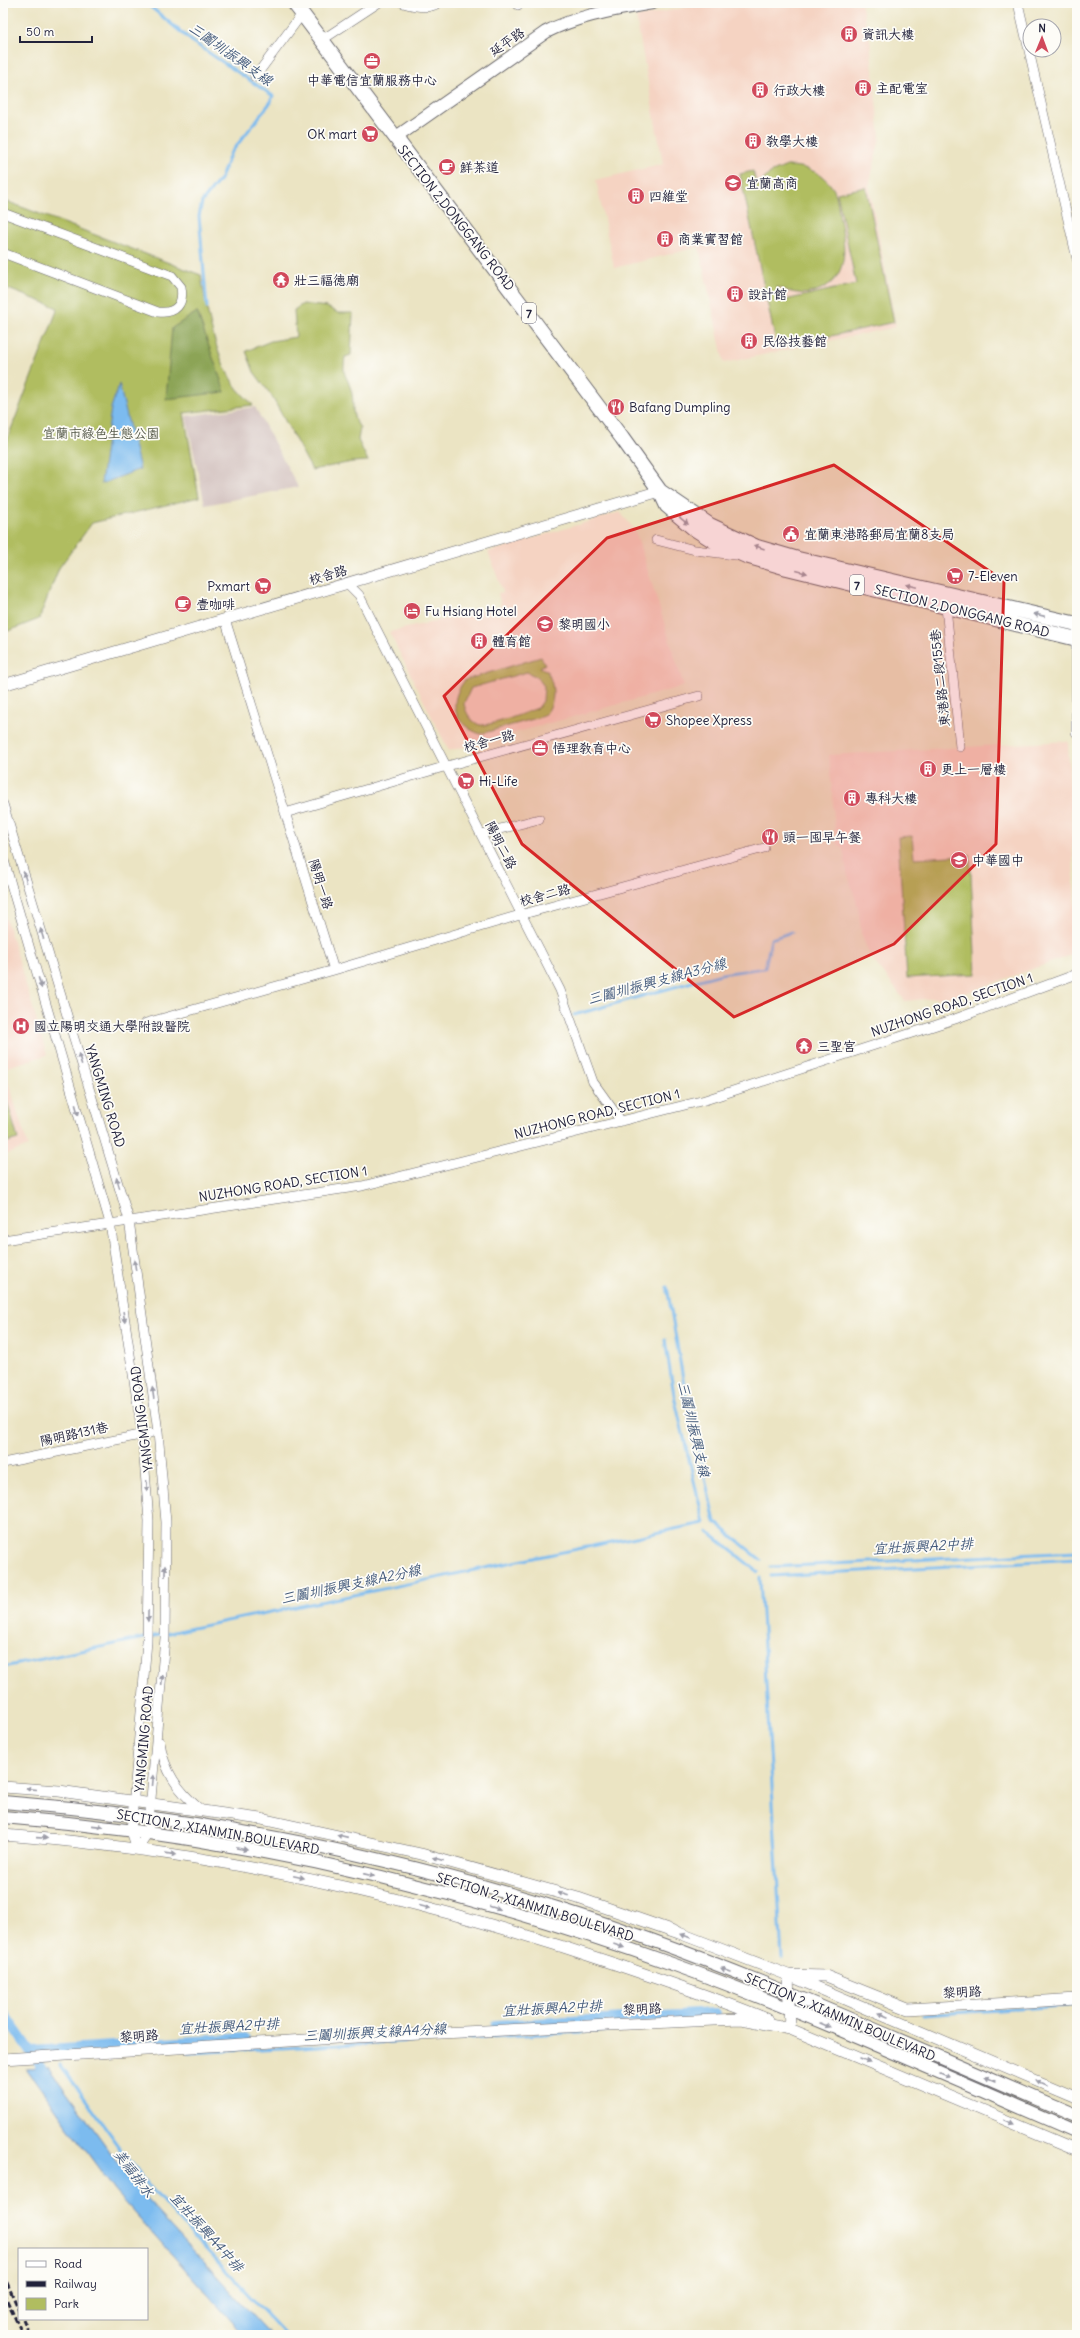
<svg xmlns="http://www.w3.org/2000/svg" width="1080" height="2338" font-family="Delius,'LXGW WenKai TC',sans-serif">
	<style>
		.built { fill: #f5d3c2 }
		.industrial { fill: #d1c0bd }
		.green { fill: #b0bd60; stroke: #69704e; fill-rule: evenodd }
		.forest { fill: #8ca456; stroke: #576348 }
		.water { fill: #7bbbef; stroke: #4e6e95 }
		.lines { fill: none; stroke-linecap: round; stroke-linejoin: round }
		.stream { stroke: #7bbbef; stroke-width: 3 }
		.canal { stroke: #7bbbef; stroke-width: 10 }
		.minor-casing { stroke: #68666b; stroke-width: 10 }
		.tertiary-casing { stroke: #68666b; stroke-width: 12 }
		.secondary-casing { stroke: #68666b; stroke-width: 14 }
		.primary-casing { stroke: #68666b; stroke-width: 16 }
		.minor { stroke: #fff; stroke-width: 9 }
		.tertiary { stroke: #fff; stroke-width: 11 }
		.secondary { stroke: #fff; stroke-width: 12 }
		.primary { stroke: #fff; stroke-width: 14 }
		.rail { stroke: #22223b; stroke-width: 3; stroke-dasharray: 6 3; stroke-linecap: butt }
		.oneway { fill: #9c9ca7 }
		.marked { fill: #d62828; fill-opacity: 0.2; stroke: #d62828; stroke-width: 3; stroke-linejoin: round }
		.labels { text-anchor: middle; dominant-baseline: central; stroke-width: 3.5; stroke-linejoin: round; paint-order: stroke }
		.shield { fill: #fdfcf7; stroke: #646373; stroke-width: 1 }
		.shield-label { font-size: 12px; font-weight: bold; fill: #22223b }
		.poi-label { font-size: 13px; fill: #22223b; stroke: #fdfcf7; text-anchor: start }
		.street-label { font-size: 13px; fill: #22223b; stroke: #fdfcf7 }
		.park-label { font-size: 13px; fill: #545848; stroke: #fdfcf7 }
		.water-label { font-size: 14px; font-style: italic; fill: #41587a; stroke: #fdfcf7 }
	</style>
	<rect width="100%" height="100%" fill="#fdfcf7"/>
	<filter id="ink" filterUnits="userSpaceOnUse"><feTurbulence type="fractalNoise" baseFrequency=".025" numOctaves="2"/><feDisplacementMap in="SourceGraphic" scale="8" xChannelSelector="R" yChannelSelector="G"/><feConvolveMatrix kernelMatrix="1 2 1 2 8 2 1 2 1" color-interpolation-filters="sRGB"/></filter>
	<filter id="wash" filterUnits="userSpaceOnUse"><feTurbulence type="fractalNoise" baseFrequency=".012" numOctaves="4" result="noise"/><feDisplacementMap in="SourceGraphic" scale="16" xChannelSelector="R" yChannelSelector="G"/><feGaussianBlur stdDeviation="0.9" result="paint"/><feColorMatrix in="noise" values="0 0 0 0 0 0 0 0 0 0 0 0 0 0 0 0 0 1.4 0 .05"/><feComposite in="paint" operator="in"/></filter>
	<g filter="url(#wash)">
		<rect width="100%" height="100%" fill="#ebe4c3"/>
		<!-- built -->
		<path class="built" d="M708,3h153l9,38 10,97 -11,48 27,141 -172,36 -25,-116 -85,21 -18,-88 67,-16 -27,-147z
			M620,512l15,18 49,156 -235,65 -60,-119 112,-26 -3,-13 5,-1 -15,-40z
			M1068,741l9,212 -119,43 -53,5 -35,-45 -9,-23 -3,-26 -11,-35 -4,-24 -7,-6 -7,-87z
			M3,915h2l42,140 -43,13 24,78 -25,10z"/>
		<!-- industrial -->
		<path class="industrial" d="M255,407l43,80 -93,18 -19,-89z"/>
		<!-- green -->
		<path class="green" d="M787,166c18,0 35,6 45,21 6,7 6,23 8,32 5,25 10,57 -19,70 -7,3 -15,6 -23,4 -7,0 -14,-4 -21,-6l4,14 75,-17 -19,-91 29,-6 28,135 -117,26 -37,-174 13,-3 4,16 13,-14z
			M3,200l198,75c6,36 13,78 33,109 5,8 13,14 19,21l-69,8 15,84 -107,26 -33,45 -20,51 -36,14v-183l55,-142 -55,-21z
			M303,304l24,3 11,6h15l-2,42 -6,2c-3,21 1,15 6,33 5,17 -3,20 9,38l-2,12 10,21 -16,1 -40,8 -41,-75 -17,-23 -8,-21 25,-10 25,-4 -2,-27z
			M541,657l4,7 -5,3 7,4c8,15 9,32 -3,45l-64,18c-26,-10 -33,-31 -15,-54zM527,672l10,5 7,9 -1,15 -5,7c-17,6 -37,15 -55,17 -10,1 -18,-13 -19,-22l7,-15z
			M912,836l2,22 56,-3 6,119 -69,4 -9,-141z
			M3,1088l15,51 -15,4z"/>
		<!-- forest -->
		<path class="forest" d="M197,312l28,80 -59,7 6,-71z"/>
		<!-- water -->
		<path class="water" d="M119,384l21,85 -39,15 10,-76z
			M49,2067l88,122 134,146h-27l-129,-144 -89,-123z"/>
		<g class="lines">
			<!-- stream -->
			<path class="stream" d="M146,3l47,39 80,54 -3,7 -40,51 -9,24 -19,24 -3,14 8,91
				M574,1015l147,-41 44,-6 6,-29 21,-7
				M667,1287l19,109 29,126 46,38
				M708,1532l50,40
				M770,1567l307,-15
				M771,1576l306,-17
				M760,1578l22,381
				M3,1667l701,-144 -29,-123 -10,-60
				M922,2015l155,-10
				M188,2053l432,-23
				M60,2064l82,114 44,50 100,107"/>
			<!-- canal -->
			<path class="canal" d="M3,2012l45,65
				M495,2025l221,-12
				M31,2051l214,-13"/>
		</g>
	</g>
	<g filter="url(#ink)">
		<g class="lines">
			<!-- minor casing -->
			<g class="minor-casing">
				<path id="minor" d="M403,3c10,3 26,7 35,0
					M517,3l1,2
					M1018,3l59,256
					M322,40l56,-37
					M255,77l47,-63
					M3,213l169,63 9,11c3,17 -5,27 -23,25l-155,-59
					M656,540l39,10 40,5
					M348,584l11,11 201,395 33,92 28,39
					M946,607l14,140
					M3,804l126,416 29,212 8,90 -1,116 -17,195 -11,16
					M285,813l162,-47 252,-70
					M481,834l58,-15
					M3,857l107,366 32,210 7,88 -2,120 -16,190 6,18
					M334,970l186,-55 244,-67
					M146,1023l188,-53 -109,-351
					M3,1240l359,-54 343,-86 250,-81 122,-45
					M3,1463l147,-30
					M160,1742c4,29 18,49 40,67"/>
			</g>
			<!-- tertiary casing -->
			<g class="tertiary-casing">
				<path id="tertiary" d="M1077,634v98
					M3,685l657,-194
					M3,1787l56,4 202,28 160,35 157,44 101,35 109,42 289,123
					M3,1835c210,16 416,62 615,130 50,17 100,34 149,54
					M783,2026l294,124
					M3,2059l334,-21 377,-18 27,-1 49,10 -2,-54 38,1 82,33 169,-10"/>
			</g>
			<!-- secondary casing -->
			<g class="secondary-casing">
				<path id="secondary" d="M395,138l151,-106c33,-17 69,-22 106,-29
					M3,1802c187,14 375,50 554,106 178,56 349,136 520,208
					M3,1817c229,18 456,70 672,148 136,49 269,110 402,167"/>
			</g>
			<!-- primary casing -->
			<g class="primary-casing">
				<path id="primary" d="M294,3l328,435 38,53 7,15 26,22 24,15 29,13 41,12 290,71
					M660,491l50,34 47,22 41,12 279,65"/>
			</g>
			<!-- minor -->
			<use href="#minor" class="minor"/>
			<!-- tertiary -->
			<use href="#tertiary" class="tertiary"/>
			<!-- secondary -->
			<use href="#secondary" class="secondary"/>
			<!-- primary -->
			<use href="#primary" class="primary"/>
			<!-- rail -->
			<path class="rail" d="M3,2274l16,36
				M3,2292l20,43
				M23,2319l7,16"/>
		</g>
		<!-- one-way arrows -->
		<defs><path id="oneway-solid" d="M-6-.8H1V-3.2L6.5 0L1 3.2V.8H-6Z"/></defs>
		<g class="oneway">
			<use href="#oneway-solid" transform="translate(684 521) rotate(39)"/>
			<use href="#oneway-solid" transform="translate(759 547) rotate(-161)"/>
			<use href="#oneway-solid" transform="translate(802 572) rotate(14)"/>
			<use href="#oneway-solid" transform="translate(912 586) rotate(-167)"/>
			<use href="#oneway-solid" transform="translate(1039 615) rotate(-167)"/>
			<use href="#oneway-solid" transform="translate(25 877) rotate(-107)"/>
			<use href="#oneway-solid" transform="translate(42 934) rotate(-107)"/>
			<use href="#oneway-solid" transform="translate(40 983) rotate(74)"/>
			<use href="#oneway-solid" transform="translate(80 1059) rotate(-107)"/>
			<use href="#oneway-solid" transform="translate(77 1110) rotate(74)"/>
			<use href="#oneway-solid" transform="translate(118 1183) rotate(-107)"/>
			<use href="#oneway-solid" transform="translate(135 1265) rotate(-98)"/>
			<use href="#oneway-solid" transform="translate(124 1317) rotate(81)"/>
			<use href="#oneway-solid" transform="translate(153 1393) rotate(-98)"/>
			<use href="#oneway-solid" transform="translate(147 1486) rotate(85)"/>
			<use href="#oneway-solid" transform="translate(165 1571) rotate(-90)"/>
			<use href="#oneway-solid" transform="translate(148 1616) rotate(91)"/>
			<use href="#oneway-solid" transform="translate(162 1680) rotate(-86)"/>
			<use href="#oneway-solid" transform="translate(153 1780) rotate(-85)"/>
			<use href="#oneway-solid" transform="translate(31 1789) rotate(-175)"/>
			<use href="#oneway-solid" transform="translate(98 1826) rotate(6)"/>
			<use href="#oneway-solid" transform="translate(342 1836) rotate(-167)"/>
			<use href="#oneway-solid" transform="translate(42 1838) rotate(4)"/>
			<use href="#oneway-solid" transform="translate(242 1849) rotate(11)"/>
			<use href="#oneway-solid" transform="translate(171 1854) rotate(8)"/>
			<use href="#oneway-solid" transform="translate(438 1859) rotate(-164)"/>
			<use href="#oneway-solid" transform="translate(369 1875) rotate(13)"/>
			<use href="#oneway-solid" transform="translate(299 1877) rotate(12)"/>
			<use href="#oneway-solid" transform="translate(563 1894) rotate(-164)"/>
			<use href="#oneway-solid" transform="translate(425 1907) rotate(14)"/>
			<use href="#oneway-solid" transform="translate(495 1908) rotate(16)"/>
			<use href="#oneway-solid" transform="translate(686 1936) rotate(-159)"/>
			<use href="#oneway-solid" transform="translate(619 1946) rotate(19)"/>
			<use href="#oneway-solid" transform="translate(726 1970) rotate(-159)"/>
			<use href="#oneway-solid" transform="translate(883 2015) rotate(-157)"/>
			<use href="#oneway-solid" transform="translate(825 2025) rotate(23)"/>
			<use href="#oneway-solid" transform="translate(865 2060) rotate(23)"/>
			<use href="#oneway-solid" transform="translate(945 2076) rotate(23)"/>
			<use href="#oneway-solid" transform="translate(990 2079) rotate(-157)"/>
			<use href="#oneway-solid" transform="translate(1041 2083) rotate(-157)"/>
			<use href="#oneway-solid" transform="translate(1010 2122) rotate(23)"/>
		</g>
	</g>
	<!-- marked area -->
	<path class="marked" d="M834,465l170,116 -8,263 -102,100 -160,73 -212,-173 -78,-148 163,-158z"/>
	<!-- icons -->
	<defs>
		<g id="building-disc" transform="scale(0.9)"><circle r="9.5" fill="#d1495b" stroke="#fdfcf7"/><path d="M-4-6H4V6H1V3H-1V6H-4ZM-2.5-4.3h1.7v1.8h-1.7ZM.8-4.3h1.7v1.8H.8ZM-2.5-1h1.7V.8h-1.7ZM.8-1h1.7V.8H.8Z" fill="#fff"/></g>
		<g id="office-disc" transform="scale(0.9)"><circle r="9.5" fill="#d1495b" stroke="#fdfcf7"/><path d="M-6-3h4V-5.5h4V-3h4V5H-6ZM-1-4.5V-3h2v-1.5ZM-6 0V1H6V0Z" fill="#fff"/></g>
		<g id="supermarket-disc" transform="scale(0.9)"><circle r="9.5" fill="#d1495b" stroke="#fdfcf7"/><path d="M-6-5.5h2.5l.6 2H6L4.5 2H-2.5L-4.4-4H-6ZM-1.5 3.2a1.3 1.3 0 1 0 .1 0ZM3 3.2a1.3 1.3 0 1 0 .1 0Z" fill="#fff"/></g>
		<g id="cafe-disc" transform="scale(0.9)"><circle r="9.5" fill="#d1495b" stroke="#fdfcf7"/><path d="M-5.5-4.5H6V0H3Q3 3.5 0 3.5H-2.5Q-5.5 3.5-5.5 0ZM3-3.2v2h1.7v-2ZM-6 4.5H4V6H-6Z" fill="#fff"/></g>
		<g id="school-disc" transform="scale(0.9)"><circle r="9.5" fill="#d1495b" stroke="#fdfcf7"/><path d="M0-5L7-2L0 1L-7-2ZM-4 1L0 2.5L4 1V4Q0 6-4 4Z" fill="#fff"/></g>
		<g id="temple-disc" transform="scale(0.9)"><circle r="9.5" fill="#d1495b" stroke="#fdfcf7"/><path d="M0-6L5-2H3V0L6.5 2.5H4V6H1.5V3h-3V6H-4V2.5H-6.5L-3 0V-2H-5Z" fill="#fff"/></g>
		<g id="restaurant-disc" transform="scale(0.9)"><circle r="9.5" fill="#d1495b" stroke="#fdfcf7"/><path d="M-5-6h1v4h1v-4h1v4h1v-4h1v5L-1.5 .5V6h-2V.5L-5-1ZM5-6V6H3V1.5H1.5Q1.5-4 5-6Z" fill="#fff"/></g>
		<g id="civic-disc" transform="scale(0.9)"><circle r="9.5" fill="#d1495b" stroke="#fdfcf7"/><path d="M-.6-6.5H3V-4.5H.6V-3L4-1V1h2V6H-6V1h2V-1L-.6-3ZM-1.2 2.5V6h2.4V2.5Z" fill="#fff"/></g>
		<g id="hotel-disc" transform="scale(0.9)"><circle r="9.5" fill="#d1495b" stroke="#fdfcf7"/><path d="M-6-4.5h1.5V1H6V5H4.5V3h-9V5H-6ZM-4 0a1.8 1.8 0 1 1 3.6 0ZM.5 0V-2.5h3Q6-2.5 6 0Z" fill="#fff"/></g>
		<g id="hospital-disc" transform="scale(0.9)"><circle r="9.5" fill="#d1495b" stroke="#fdfcf7"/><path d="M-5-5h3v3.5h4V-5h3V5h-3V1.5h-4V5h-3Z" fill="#fff"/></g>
	</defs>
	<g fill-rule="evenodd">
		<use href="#building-disc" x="849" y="34"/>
		<use href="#office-disc" x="372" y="61"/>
		<use href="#building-disc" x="863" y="88"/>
		<use href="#building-disc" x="760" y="90"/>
		<use href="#supermarket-disc" x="370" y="134"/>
		<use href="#building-disc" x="753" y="141"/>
		<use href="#cafe-disc" x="447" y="167"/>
		<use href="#school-disc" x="733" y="183"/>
		<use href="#building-disc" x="636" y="196"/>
		<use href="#building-disc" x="665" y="239"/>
		<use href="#temple-disc" x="281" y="280"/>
		<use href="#building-disc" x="735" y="294"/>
		<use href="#building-disc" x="749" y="341"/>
		<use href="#restaurant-disc" x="616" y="407"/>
		<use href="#civic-disc" x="791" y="534"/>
		<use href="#supermarket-disc" x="955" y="576"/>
		<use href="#supermarket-disc" x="263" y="586"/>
		<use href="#cafe-disc" x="183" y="604"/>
		<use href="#hotel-disc" x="412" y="611"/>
		<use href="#school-disc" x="545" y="624"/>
		<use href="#building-disc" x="479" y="641"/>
		<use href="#supermarket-disc" x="653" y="720"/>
		<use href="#office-disc" x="540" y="748"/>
		<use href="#building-disc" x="928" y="769"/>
		<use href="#supermarket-disc" x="466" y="781"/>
		<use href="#building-disc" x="852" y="798"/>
		<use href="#restaurant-disc" x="770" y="837"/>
		<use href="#school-disc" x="959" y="860"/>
		<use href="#hospital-disc" x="21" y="1026"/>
		<use href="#temple-disc" x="804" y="1046"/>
	</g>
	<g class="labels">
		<!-- shield labels -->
		<g class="shield">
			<rect x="522" y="303" width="14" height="20" rx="3"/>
			<rect x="850" y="575" width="14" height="20" rx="3"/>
		</g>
		<g class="shield-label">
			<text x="529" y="313">7</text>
			<text x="857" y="585">7</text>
		</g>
		<!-- poi labels -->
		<g class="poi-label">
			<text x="862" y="34">資訊大樓</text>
			<text x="372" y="80" text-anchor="middle">中華電信宜蘭服務中心</text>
			<text x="876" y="88">主配電室</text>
			<text x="773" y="90">行政大樓</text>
			<text x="357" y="134" text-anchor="end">OK mart</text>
			<text x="766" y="141">教學大樓</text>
			<text x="460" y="167">鮮茶道</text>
			<text x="746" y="183">宜蘭高商</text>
			<text x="649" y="196">四維堂</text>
			<text x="678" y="239">商業實習館</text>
			<text x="294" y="280">壯三福德廟</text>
			<text x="748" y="294">設計館</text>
			<text x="762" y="341">民俗技藝館</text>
			<text x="629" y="407">Bafang Dumpling</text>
			<text x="804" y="534">宜蘭東港路郵局宜蘭8支局</text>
			<text x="968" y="576">7-Eleven</text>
			<text x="250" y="586" text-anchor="end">Pxmart</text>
			<text x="196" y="604">壹咖啡</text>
			<text x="425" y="611">Fu Hsiang Hotel</text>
			<text x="558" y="624">黎明國小</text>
			<text x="492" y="641">體育館</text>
			<text x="666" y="720">Shopee Xpress</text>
			<text x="553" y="748">悟理教育中心</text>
			<text x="941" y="769">更上一層樓</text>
			<text x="479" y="781">Hi-Life</text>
			<text x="865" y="798">專科大樓</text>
			<text x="783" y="837">頭一囤早午餐</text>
			<text x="972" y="860">中華國中</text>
			<text x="34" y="1026">國立陽明交通大學附設醫院</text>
			<text x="817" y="1046">三聖宮</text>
		</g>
		<!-- street labels -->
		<g class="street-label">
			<text transform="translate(507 42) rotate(-35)">延平路</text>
			<text transform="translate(456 218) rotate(52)">SECTION 2,DONGGANG ROAD</text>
			<text transform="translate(328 575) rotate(-16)">校舍路</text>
			<text transform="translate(962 611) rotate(14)">SECTION 2,DONGGANG ROAD</text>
			<text transform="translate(940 678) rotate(-96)">東港路二段155巷</text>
			<text transform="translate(489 741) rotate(-15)">校舍一路</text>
			<text transform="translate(501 845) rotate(63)">陽明二路</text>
			<text transform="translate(321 884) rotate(73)">陽明一路</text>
			<text transform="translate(545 895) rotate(-15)">校舍二路</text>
			<text transform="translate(952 1005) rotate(-19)">NUZHONG ROAD, SECTION 1</text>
			<text transform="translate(105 1096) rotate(73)">YANGMING ROAD</text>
			<text transform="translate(597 1114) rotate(-14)">NUZHONG ROAD, SECTION 1</text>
			<text transform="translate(283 1184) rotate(-9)">NUZHONG ROAD, SECTION 1</text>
			<text transform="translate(142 1419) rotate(-97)">YANGMING ROAD</text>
			<text transform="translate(74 1434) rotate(-12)">陽明路131巷</text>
			<text transform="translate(144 1739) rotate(-85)">YANGMING ROAD</text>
			<text transform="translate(218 1832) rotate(10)">SECTION 2, XIANMIN BOULEVARD</text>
			<text transform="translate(535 1907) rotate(17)">SECTION 2, XIANMIN BOULEVARD</text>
			<text transform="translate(962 1992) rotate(-3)">黎明路</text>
			<text transform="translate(642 2009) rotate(-3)">黎明路</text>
			<text transform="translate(840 2017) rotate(23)">SECTION 2, XIANMIN BOULEVARD</text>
			<text transform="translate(139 2036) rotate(-4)">黎明路</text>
		</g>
		<!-- park labels -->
		<g class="park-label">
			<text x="101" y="433">宜蘭市綠色生態公園</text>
		</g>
		<!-- water labels -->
		<g class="water-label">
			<text transform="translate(231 54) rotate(35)">三鬮圳振興支線</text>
			<text transform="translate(657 981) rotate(-15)">三鬮圳振興支線A3分線</text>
			<text transform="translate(694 1429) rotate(77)">三鬮圳振興支線</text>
			<text transform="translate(923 1546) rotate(-3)">宜壯振興A2中排</text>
			<text transform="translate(351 1584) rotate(-12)">三鬮圳振興支線A2分線</text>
			<text transform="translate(552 2008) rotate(-3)">宜壯振興A2中排</text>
			<text transform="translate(229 2026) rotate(-3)">宜壯振興A2中排</text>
			<text transform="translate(375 2032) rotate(-3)">三鬮圳振興支線A4分線</text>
			<text transform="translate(134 2173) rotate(53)">美福排水</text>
			<text transform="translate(207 2232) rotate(48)">宜壯振興A4中排</text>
		</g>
	</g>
	<!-- margin -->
	<rect width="1080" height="2338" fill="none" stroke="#fdfcf7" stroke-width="16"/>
	<!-- legend -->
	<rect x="18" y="2248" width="130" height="72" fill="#fdfcf7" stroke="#a5a5ac"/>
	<rect x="26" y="2261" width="20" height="6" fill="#ffffff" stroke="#a5a5ac"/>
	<text x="54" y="2268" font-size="12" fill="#22223b">Road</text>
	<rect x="26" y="2281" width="20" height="6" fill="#22223b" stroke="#a5a5ac"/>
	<text x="54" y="2288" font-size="12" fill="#22223b">Railway</text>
	<rect x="26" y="2298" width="20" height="12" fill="#b0bd60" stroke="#a5a5ac"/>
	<text x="54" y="2308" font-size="12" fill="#22223b">Park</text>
	<!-- north arrow -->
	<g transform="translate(1042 38) rotate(1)"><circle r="19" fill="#fdfcf7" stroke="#a5a5ac"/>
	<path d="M0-3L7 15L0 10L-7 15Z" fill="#d1495b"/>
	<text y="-6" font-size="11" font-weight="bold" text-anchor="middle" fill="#22223b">N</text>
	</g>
	<!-- scale -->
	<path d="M20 36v6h72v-6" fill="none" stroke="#22223b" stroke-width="2"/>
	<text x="26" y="36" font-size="12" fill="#22223b" stroke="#fdfcf7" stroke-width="3" paint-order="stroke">50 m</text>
</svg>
